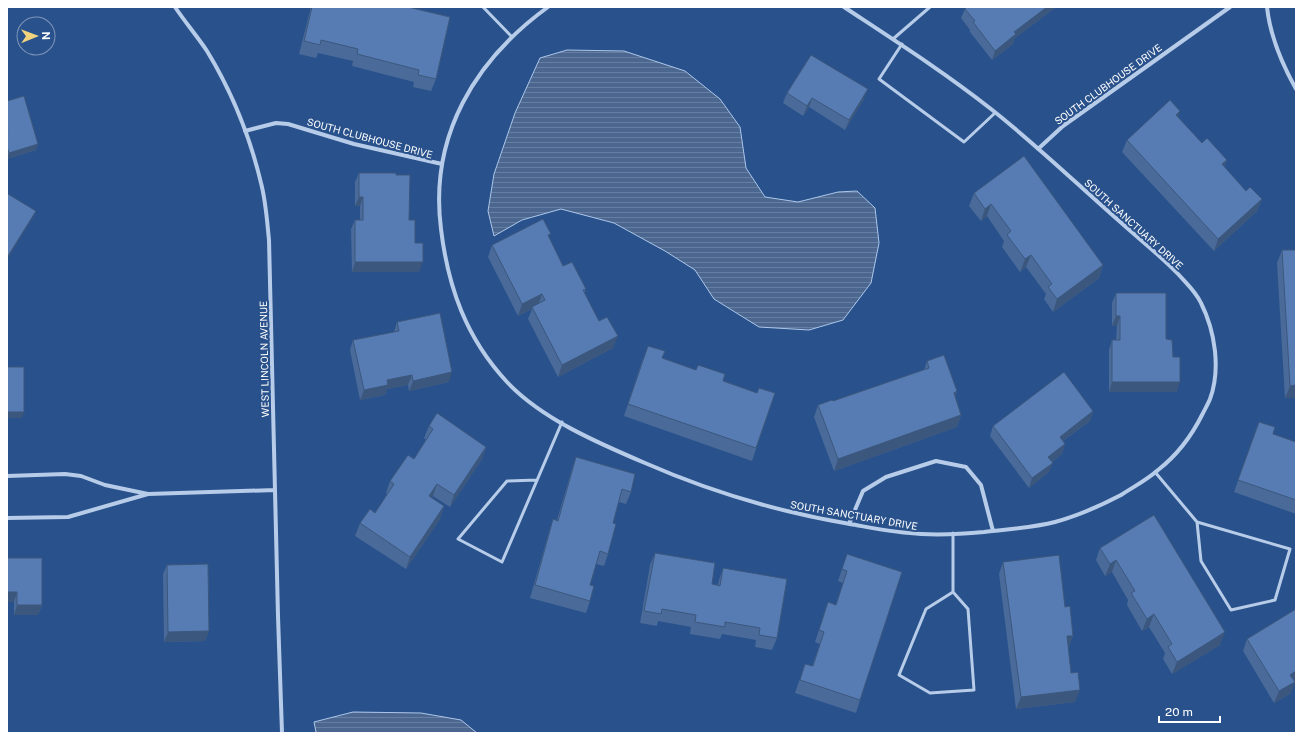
<svg xmlns="http://www.w3.org/2000/svg" width="1303" height="740" font-family="'Public Sans',sans-serif">
	<style>
		.water { fill: url(#water-rules); stroke: #acc7ea }
		.lines { fill: none; stroke-linecap: round; stroke-linejoin: round }
		.service { stroke: #b7cce9; stroke-width: 3 }
		.minor { stroke: #b7cce9; stroke-width: 4 }
		.wall { fill: #4a6b9a }
		.shaded-wall { fill: #3c577d }
		.building { fill: #567cb3; stroke: #3c577d }
		.labels { text-anchor: middle; dominant-baseline: central; stroke-width: 4; stroke-linejoin: round; paint-order: stroke }
		.street-label { font-size: 10px; fill: #fff; stroke: #29518b }
	</style>
	<defs>
		<pattern id="water-rules" width="6" height="5" patternUnits="userSpaceOnUse"><rect width="6" height="5" fill="#4b6790"/><path d="M0 2.5h6" fill="none" stroke="#667ea1"/></pattern>
	</defs>
	<rect width="100%" height="100%" fill="#29518b"/>
	<!-- water -->
	<path class="water" d="M567,50l57,1 61,20 35,28 20,28 6,41 19,29 33,5 40,-10 19,-1 18,17 4,35 -8,40 -28,37 -34,10 -50,-3 -45,-28 -19,-29 -30,-19 -51,-28 -53,-14 -39,11 -28,16 -6,-25 6,-37 21,-61 25,-55z
		M353,712l68,1 40,7 16,13h-159l-2,-1 -2,-10z"/>
	<g class="lines">
		<!-- service -->
		<path class="service" d="M483,7l29,30
			M893,39l37,-32
			M902,44l-23,35 85,63 31,-29
			M1155,472l42,50 93,27 -15,51 -44,10 -30,-49 -4,-39
			M537,480l-30,1 -49,58 44,23 60,-140
			M953,592l-27,17 -27,66 31,18 44,-3 -6,-81 -15,-17v-59"/>
		<!-- minor -->
		<path class="minor" d="M175,7c10,15 22,29 32,44 25,41 43,86 54,132 5,19 6,38 8,57l9,376 4,117
			M548,7c-73,53 -119,129 -107,222 7,58 25,109 66,153 35,37 91,61 138,81 66,29 134,49 205,61 23,4 47,9 71,10 21,1 42,0 63,-2 23,-3 48,-4 71,-10 22,-6 45,-16 66,-27 12,-8 26,-15 37,-25 18,-14 34,-35 44,-55 3,-6 6,-11 8,-16 11,-30 5,-68 -9,-96 -5,-11 -14,-19 -22,-28 -16,-17 -35,-32 -53,-48 -45,-39 -88,-81 -135,-118 -47,-37 -97,-69 -147,-102
			M1267,7c3,28 15,57 29,82
			M245,131l31,-8 12,1 66,20 88,20
			M1038,149l25,-23 167,-119
			M7,476l58,-2 16,2 24,9 43,9
			M7,518l61,-1 80,-23 127,-4
			M849,524l14,-33 23,-14 50,-16 30,6 15,18 12,46"/>
	</g>
	<!-- wall -->
	<path class="wall" d="M311,7h97l28,72 -5,12 -18,-4 1,-5 -62,-16 1,-5 -35,-8 -2,5 -17,-4z
		M967,7h89l-42,32 -1,5 -21,16 -22,-28v-2l-9,-12 4,-9z
		M787,93l77,6 -19,31 -36,-23 -6,9 -20,-13z
		M7,101l29,49 -29,9z
		M1178,118l24,25 25,17 -3,7 22,24 16,8 -5,12 -43,40 -92,-99 5,-12z
		M359,173l37,2 19,68 4,29h-67l-1,-43 4,-9h5v-14h-5v-24z
		M974,193l129,72 -4,13 -46,34 -9,-13 2,-5 -20,-27 -6,5 -18,-25 2,-6 -17,-25 -6,5 -12,-15z
		M549,238l14,28 23,23 -2,4 29,55 -55,29 -30,-58 4,-10 -14,7 -30,-59 4,-12z
		M1282,250l14,148h-11l-8,-135z
		M1116,293l50,46 7,18 4,35h-68v-42l3,-10h4l1,-14h-5v-23z
		M397,322l52,60 -40,9 -1,-6 -21,4 -2,6 -25,5 -10,-50 3,-10 41,-8z
		M643,358h19l95,35h18l-23,68 -128,-45z
		M927,361l30,30 -2,6 6,18 -4,12 -123,44 -20,-54 4,-12 15,-4 91,-31z
		M1093,411l-3,10 -27,20 2,3 -3,10 -10,8 -3,10 -20,16 -39,-52 3,-10z
		M1259,422l14,12 23,8v72l-62,-22z
		M429,426l57,21 -4,12 -32,48 -17,-11 -1,2 12,8 -4,13 -34,50 -51,-33 5,-13 15,-10 12,-19 -1,-1 4,-12 24,-22 12,-19 -2,-2z
		M576,457l55,35 -5,12 -7,-2 -6,21 -5,31 -4,12 -8,-2 -6,21v16l-4,12 -56,-15 19,-66 4,-13 4,1 15,-51z
		M1154,515l66,130 -48,29 -9,-15 2,-6 -16,-26 -7,4 -15,-26 1,-5 -16,-28 -7,4 -9,-16 4,-12z
		M655,553l57,31 6,1 1,-5 4,-12 54,70 -5,12 -17,-3 1,-7 -34,-6 -2,5 -30,-5 1,-7 -33,-6 -1,5 -17,-3 10,-58z
		M847,554l13,146 -4,13 -61,-20 10,-29 7,2 8,-22 -5,-2 13,-40 8,3 7,-22 -5,-2z
		M7,558l35,47 -4,10h-24v-13h-7z
		M1003,562l62,45 8,29 -5,12 7,54 -59,7 -17,-135z
		M167,565l42,66 -4,10 -41,1 -1,-68z
		M1296,609v72l-1,1 -5,12 -16,9 -31,-52 4,-12z"/>
	<!-- shaded-wall -->
	<path class="shaded-wall" d="M1047,7h9l-42,32 -1,5 -21,16 3,-9 19,-19z
		M868,89l-4,10 -19,31 4,-10z
		M812,98l-3,9 -6,9 4,-10z
		M1180,111l-4,13v-9z
		M38,144l-2,6 -29,9 2,-6z
		M1227,160l-5,12v-8z
		M359,197h4l-3,9h-5z
		M1262,199l-5,12 -43,40 4,-12z
		M991,204l-4,12 -6,5 4,-12z
		M36,211l-3,6 -26,43 1,-4z
		M1031,255l-5,12 -6,5 5,-13z
		M355,262h68l-4,10h-67z
		M1103,265l-4,13 -46,34 4,-13z
		M542,294l-4,12 -6,1v2l-14,7 4,-12z
		M1116,316h4l-3,10h-5z
		M618,336l-5,12 -55,29 4,-12z
		M452,372l-3,10 -40,9 4,-10z
		M412,375l-4,10 -21,4 -2,6 -25,5 4,-10 23,-10z
		M1112,382h68l-3,10h-68z
		M1296,385v13h-11l5,-12z
		M957,391l-4,13 1,-11z
		M1093,411l-3,10 -34,25 4,-9z
		M7,412h17l-2,6h-15z
		M961,415l-4,12 -123,44 4,-12z
		M1065,444l-3,10 -17,13 3,-10z
		M486,447l-4,12 -32,48 4,-12z
		M1053,463l-4,9 -20,16 3,-10z
		M437,484l-4,12 -8,12 4,-12z
		M444,506l-4,13 -34,50 4,-12z
		M1116,560l-4,12 -7,4 5,-12z
		M7,592h10l-3,10h-7z
		M17,605h25l-4,10h-24z
		M1154,614l-5,13 -7,4 5,-12z
		M209,631l-4,10 -41,1 4,-10z
		M1225,632l-5,13 -48,29 5,-12z
		M1067,636h6l-5,12z
		M1296,671v10l-1,1 -5,12 -16,9 5,-12 11,-16z
		M1080,690l-5,12 -59,7 5,-12z"/>
	<!-- building -->
	<path class="building" d="M312,7h96l42,10 -14,62 -18,-4 1,-5 -62,-16 1,-5 -37,-9 -1,5 -16,-4z
		M967,7h80l-33,25 2,2 -21,17 -22,-29 2,-1 -10,-12z
		M811,55l57,34 -19,31 -37,-22 -5,8 -20,-13z
		M24,96l14,48 -29,9 -2,-6v-16h1l-1,-3v-27z
		M1170,100l10,11 -4,4 26,28 5,-5 20,22 -5,4 24,27 4,-4 12,12 -44,40 -91,-99z
		M1024,156l79,109 -46,34 -9,-12 4,-3 -21,-29 -6,4 -18,-24 4,-4 -20,-27 -6,5 -11,-16z
		M359,173h37v2h14l-1,45h6v23h8v19h-68v-42h8v-23h-4z
		M8,194l28,17 -28,45h-1v-60z
		M543,219l8,15 -3,1 15,31 9,-4 14,27 -3,1 16,31 8,-4 11,19 -56,29 -30,-58 13,-7 -3,-6 -20,10 -30,-59z
		M1282,250h14v135l-6,1z
		M1116,293h50v46l6,1 1,17h7v25h-68v-42h8v-24h-4z
		M440,313l12,59 -39,9 -1,-6 -25,5 1,5 -24,5 -11,-50 46,-9 -2,-9z
		M648,346l17,5 -3,7 34,12 2,-5 27,9 -2,7 34,12 2,-5 16,5 -19,55 -128,-44z
		M944,355l13,36 -3,2 7,22 -123,44 -20,-54 14,-5 1,1 96,-33 -2,-7z
		M7,367h17v45h-17z
		M1064,372l29,39 -33,26 5,7 -17,13 5,6 -21,15 -39,-52z
		M437,413l49,34 -32,48 -17,-11 -8,12 15,10 -34,51 -50,-34 10,-14 5,4 19,-29 -4,-3 18,-26 6,4 19,-30 -4,-3z
		M1259,422l16,5 -2,7 23,8v58l-58,-20z
		M576,457l59,17 -4,18 -9,-3 -9,34 3,1 -8,30 -8,-3 -10,34 4,1 -4,15 -55,-16 18,-66 5,2z
		M1154,515l71,117 -48,30 -9,-15 4,-3 -18,-30 -7,5 -16,-26 4,-2 -19,-31 -6,4 -10,-16z
		M655,553l60,10 -3,21 8,2 3,-18 64,11 -10,59 -18,-3 1,-7 -35,-6v5l-30,-5 1,-7 -34,-6 -1,5 -17,-3z
		M847,554l55,18 -42,128 -60,-20 5,-16 8,2 11,-34 -5,-2 9,-28 8,3 11,-34 -5,-2z
		M1059,555l6,52 5,-1 3,30h-6l4,37 7,-1 2,18 -59,7 -18,-135z
		M7,558h35v47h-25v-13h-10z
		M208,564l1,67 -41,1 -1,-67z
		M1296,609v62l-6,4 5,7 -16,9 -32,-52z"/>
	<g class="labels">
		<!-- street labels -->
		<g class="street-label">
			<text transform="translate(1108 84) rotate(-36)">SOUTH CLUBHOUSE DRIVE</text>
			<text transform="translate(370 138) rotate(15)">SOUTH CLUBHOUSE DRIVE</text>
			<text transform="translate(1134 224) rotate(42)">SOUTH SANCTUARY DRIVE</text>
			<text transform="translate(264 359) rotate(-91)">WEST LINCOLN AVENUE</text>
			<text transform="translate(854 515) rotate(10)">SOUTH SANCTUARY DRIVE</text>
		</g>
	</g>
	<!-- border -->
	<rect width="1303" height="740" fill="none" stroke="#ffffff" stroke-width="16"/>
	<!-- north arrow -->
	<g transform="translate(36 36) rotate(89)"><circle r="19" fill="#29518b" stroke="#7f97b9"/>
	<path d="M0-3L7 15L0 10L-7 15Z" fill="#f1d37e"/>
	<text y="-6" font-size="11" font-weight="bold" text-anchor="middle" fill="#ffffff">N</text>
	</g>
	<!-- scale -->
	<path d="M1159 716v6h61v-6" fill="none" stroke="#ffffff" stroke-width="2"/>
	<text x="1165" y="716" font-size="12" fill="#ffffff" stroke="#29518b" stroke-width="3" paint-order="stroke">20 m</text>
</svg>
